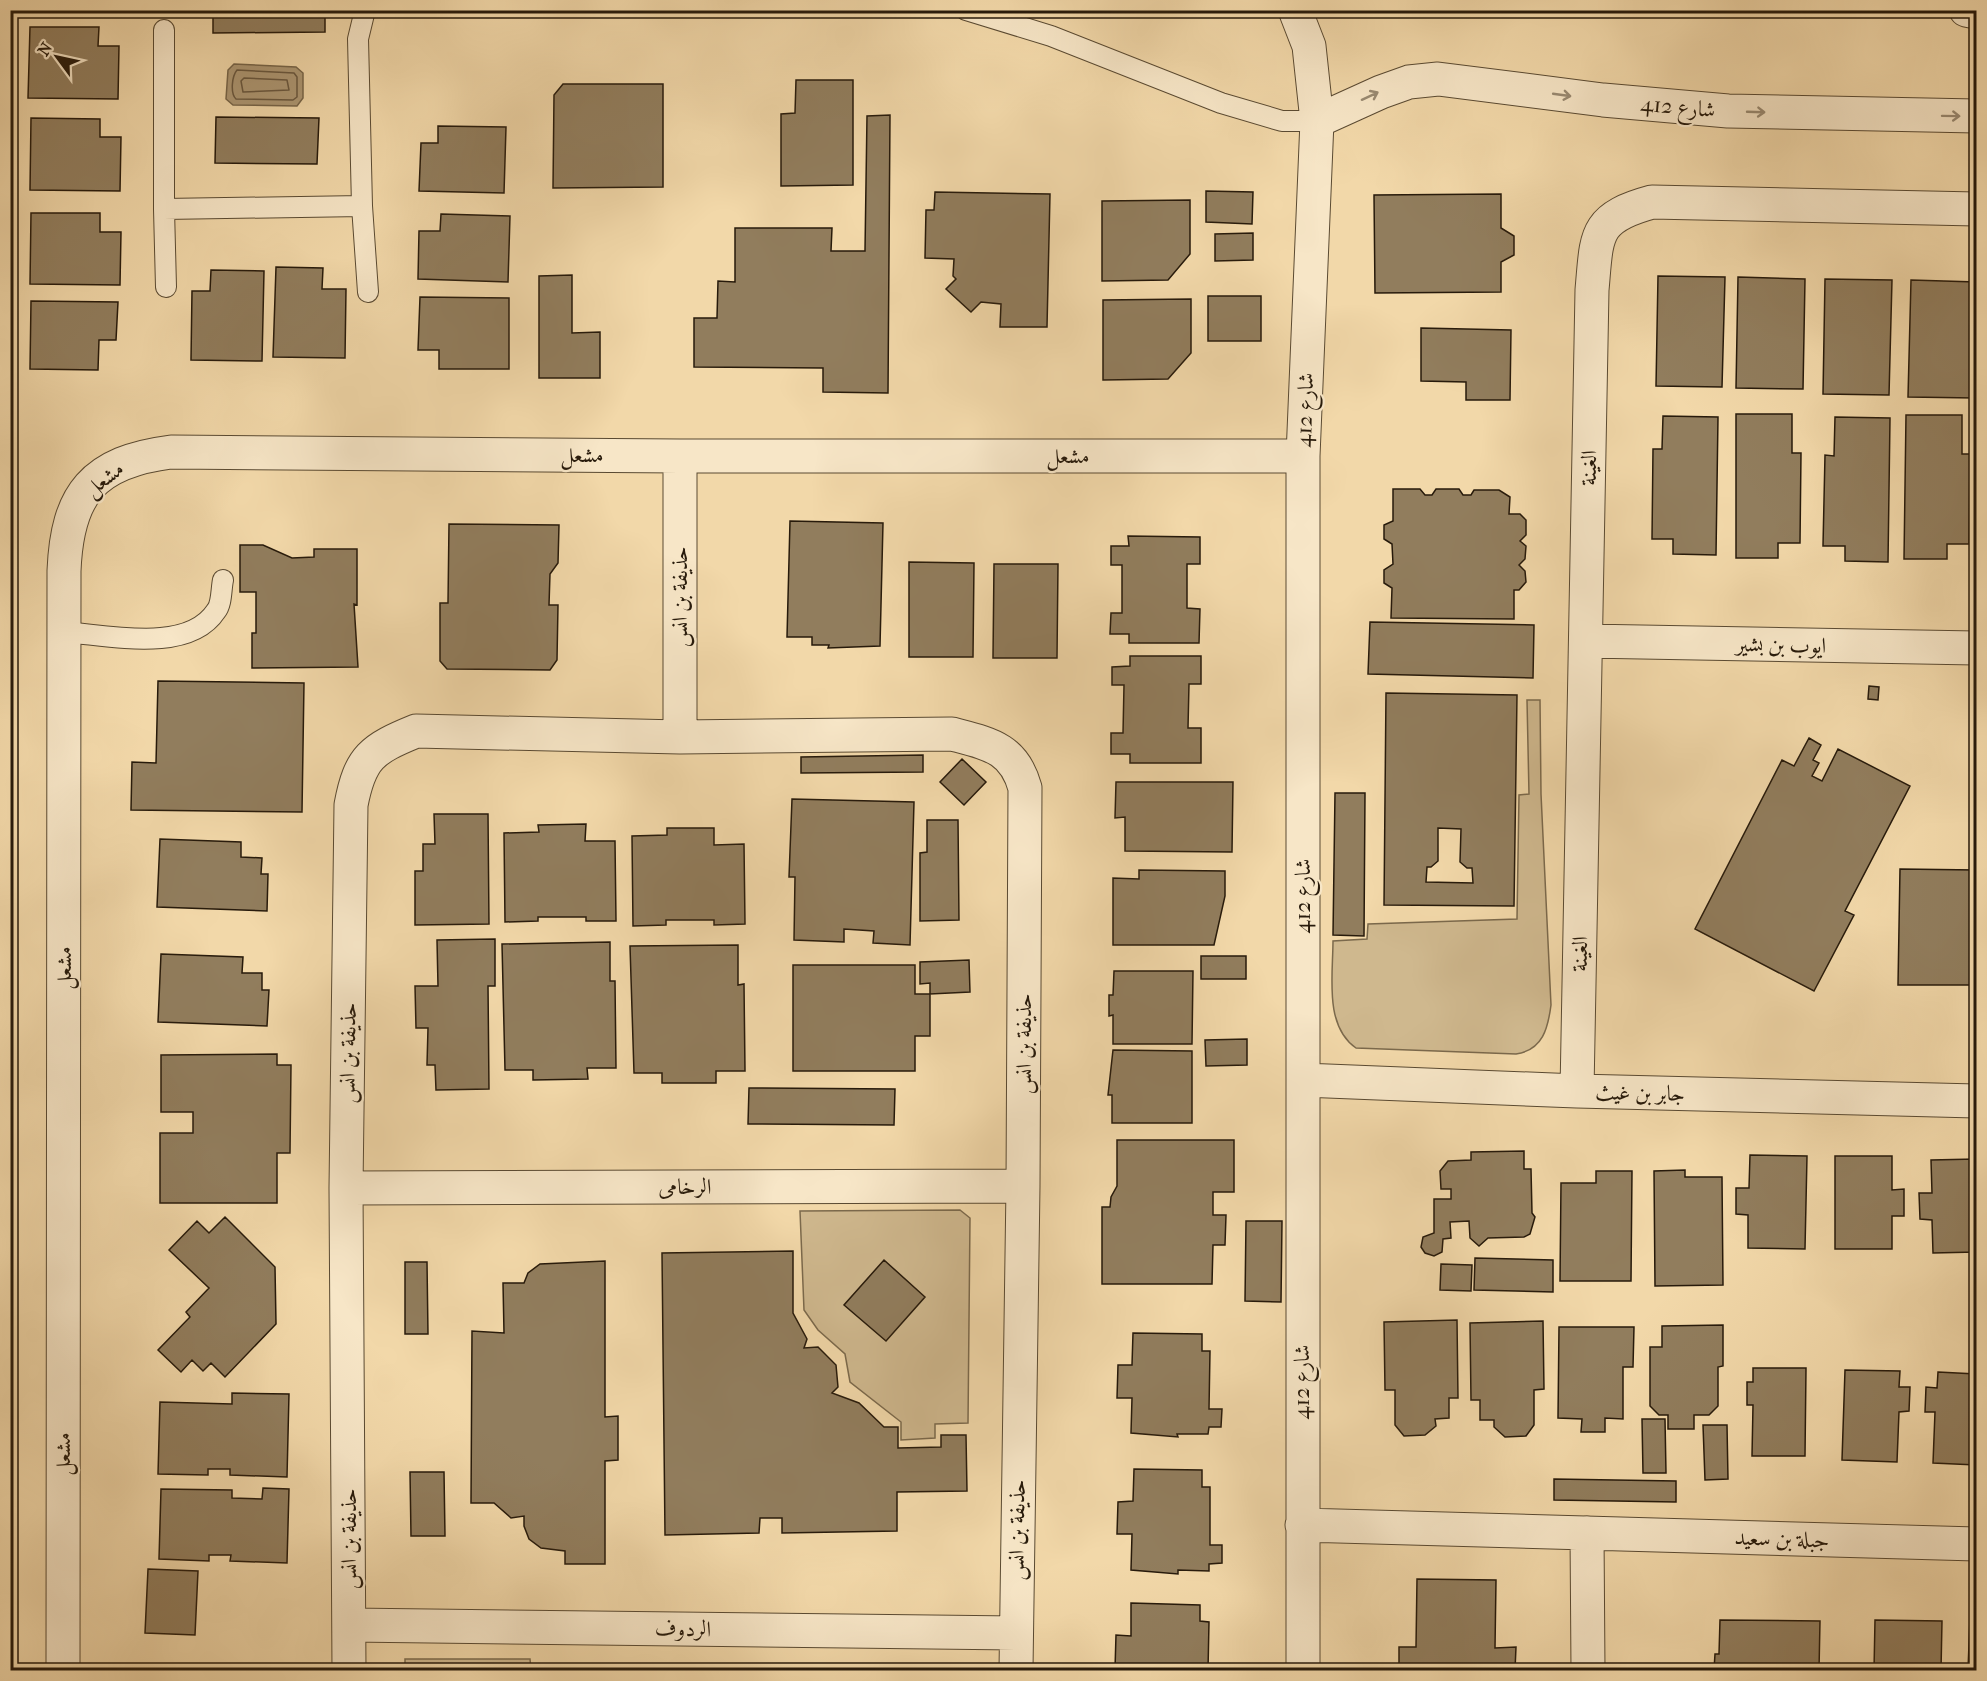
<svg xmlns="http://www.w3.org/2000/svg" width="1987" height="1681" font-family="'IM FELL French Canon',Amiri,serif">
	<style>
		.green { fill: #cfb88e; stroke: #7b694c; stroke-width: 1.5 }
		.water { fill: #ad9773; stroke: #776549; stroke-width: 1.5 }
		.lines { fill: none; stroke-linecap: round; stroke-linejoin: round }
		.shore { stroke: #6a583f; stroke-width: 1.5 }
		.building { fill: #917d5d; stroke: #271a0b; stroke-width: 1.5; fill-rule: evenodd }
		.service-casing { stroke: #5a4a32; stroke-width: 22 }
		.minor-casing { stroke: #5a4a32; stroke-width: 35 }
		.tertiary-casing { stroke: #5a4a32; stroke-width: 35 }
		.service { stroke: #f7e6c7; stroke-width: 20 }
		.minor { stroke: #f7e6c7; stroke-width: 33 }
		.tertiary { stroke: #f7e6c7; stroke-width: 33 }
		.oneway { stroke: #998a72 }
		.labels { text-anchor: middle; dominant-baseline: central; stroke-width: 4.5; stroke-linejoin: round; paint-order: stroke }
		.street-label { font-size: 22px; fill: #271a0b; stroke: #f7e6c7 }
	</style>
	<rect width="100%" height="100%" fill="#f2d8a9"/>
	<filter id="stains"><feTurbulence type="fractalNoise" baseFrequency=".00333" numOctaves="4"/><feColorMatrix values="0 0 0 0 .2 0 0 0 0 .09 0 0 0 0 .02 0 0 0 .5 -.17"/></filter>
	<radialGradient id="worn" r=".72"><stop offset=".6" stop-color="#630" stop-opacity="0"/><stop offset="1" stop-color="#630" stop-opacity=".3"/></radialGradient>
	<!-- green -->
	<path class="green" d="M1527,700h13l1,94 10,211c-3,23 -8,45 -35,49l-160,-6c-32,-22 -23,-73 -23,-107l34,-2 1,-15 149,-5 2,-124 10,-1z
		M960,1210l10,8 -2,205 -33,1v14l-34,2v-18l-51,-40 -5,-28 -27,-24 -14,-20 -4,-99z
		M405,1659h125l1,11h-126z"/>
	<!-- water -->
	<path class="water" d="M234,64l62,3 7,6v25l-6,8 -64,-1 -7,-6 2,-29z"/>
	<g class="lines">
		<!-- shore -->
		<path class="shore" d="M237,70l57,3 3,4v20l-4,3 -57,-1c-6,-6 -4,-23 1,-29z
			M244,78l43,2 2,10 -46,2 -2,-11z"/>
	</g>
	<!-- building -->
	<path class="building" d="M213,10h112v22l-112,1z
		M30,27h69l-1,19h21l-1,53 -90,-1z
		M796,80h57v105l-72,1v-72l14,-1z
		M563,84h100v103l-110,1 1,-93z
		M890,115l-2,278 -65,-1v-24l-129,-1v-49h23l1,-37 17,1v-54h97l-1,23h34l2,-135z
		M216,117l103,1 -2,46 -102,-1z
		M31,118l69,1v18h21l-1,54 -90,-1z
		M438,126l68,1 -2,66 -85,-2 2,-48h17z
		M1206,191l47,1 -1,32 -46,-2z
		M935,192l115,2 -3,133h-47l1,-23 -20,-2 -10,10 -25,-23 10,-10 -3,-3 1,-17 -29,-1 1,-48h8z
		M1501,194v34l13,8v19l-13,7v30l-126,1 -1,-98z
		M1190,200v54l-22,26 -66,1v-80z
		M31,213h69v19h21l-1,53 -90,-1z
		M441,214l69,2 -2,66 -90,-3 1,-48h21z
		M1253,233v27l-38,1v-27z
		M276,267l47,1 -1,21h24l-1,69 -72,-1z
		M211,270l53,1 -2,90 -71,-1 1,-69h18z
		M572,275v58l28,-1v46h-61v-102z
		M1658,276l67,1 -3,110 -66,-1z
		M1738,277l67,2 -2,110 -67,-1z
		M1825,279l67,1 -3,115 -66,-1z
		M1911,280l65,2 -1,116 -67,-1z
		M1208,296h53v45h-53z
		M420,297l89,1v71h-70v-19h-21z
		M1191,299v54l-23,26 -65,1v-80z
		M31,301l87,1 -2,38h-17l-1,30 -68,-1z
		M1421,328l90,2 -1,70h-44v-18l-45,-1z
		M1736,414h56v39h9l-1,90h-22v15h-42z
		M1906,415h56v39h8l-1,90h-22v15h-43z
		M1663,416l55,1 -2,138 -43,-1v-15h-21l1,-90h9z
		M1835,417l55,1 -2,144 -43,-1v-15h-22l2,-91 9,1z
		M1393,489h27l5,6h7l4,-6h23l4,6h8l3,-5h25l11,7 -1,17h11l6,6v15l-6,6 6,5 -1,13 -6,6 6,6 1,11 -7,8h-5v29l-123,-1 1,-30 -8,-5v-13l9,-6 -1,-20 -8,-5v-14l9,-4z
		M790,521l93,2 -3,123 -52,2 1,-3h-17v-8h-25z
		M449,524l110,1 -1,38 -8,11 -1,31h9l-1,55 -7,10 -103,-1 -7,-8v-58h8z
		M1128,536l72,1v27h-13v44l13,1 -1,34h-70v-9h-19l1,-21h11v-48h-11v-19h18z
		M240,545h23l29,13 22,-1v-8h43v56l-3,-1 4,63 -106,1v-35h4v-41h-16z
		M909,562l65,1 -1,94h-64z
		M994,564h64l-1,94h-64z
		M1370,622l164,3 -1,53 -165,-4z
		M1130,656h71v28h-12l-1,44h13v35h-71v-9h-19v-21h12l1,-48h-12v-18l18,-1z
		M158,681l146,2 -2,129 -171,-2 1,-48 24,1z
		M1869,686l10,1 -1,13 -10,-1z
		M1386,693l131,2 -3,211 -130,-1zM1438,828l23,1 -1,33 7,6h5l1,15 -47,-1 1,-15h4l7,-6z
		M1809,738l12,7 -8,15 6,3 -7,13 10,5 16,-32 72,37 -65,125 9,4 -40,76 -119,-62 87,-169 12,6z
		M923,755v17l-122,1v-16z
		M962,759l24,23 -22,23 -24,-23z
		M1116,782h117l-1,70 -107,-1v-34l-10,1z
		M1335,793h30l-1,143 -31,-1z
		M792,799l122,3 -4,143 -37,-2 1,-12 -30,-2v13l-50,-2 1,-63h-6z
		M434,814h54l1,110 -74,1v-54h8v-27h12z
		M927,820h31l1,100 -39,1v-68l7,-1z
		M586,824l-1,17h30l1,80h-30v-4h-48v4l-33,1 -1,-89 35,-1 -1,-7z
		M667,828h47v17l30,-1 1,80 -31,1v-5h-48v5l-33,1 -1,-90 35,-1z
		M160,839l81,3v15l21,1 -1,16h7l-1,37 -110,-4z
		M1900,869l76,1v115h-78z
		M1139,870l86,1v25l-11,49h-101v-67l26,1z
		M495,939v47h-7l1,103 -53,1 -1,-25h-8l1,-37h-12l-1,-42h23l-1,-46z
		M610,942v39h5l1,87h-29l1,11 -55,1v-10h-28l-3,-126z
		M738,945v40l6,-1 1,87h-29v12h-54v-10h-28l-4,-127z
		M161,954l82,3 -1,16h20v17h7l-2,36 -109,-4z
		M1201,956h45v23h-45z
		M969,960l1,32 -40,2v-11l-10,1v-22z
		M793,965h122v29h15v42h-15v35h-122z
		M1114,971h79l-1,73h-79v-29l-4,1v-21h4z
		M1247,1039v26l-41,1 -1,-26z
		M1113,1050l79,1v72h-80v-28h-4z
		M277,1054v11h14l-1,88h-13v50h-117v-70h33v-21h-32v-57z
		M749,1088l146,1 -1,36 -146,-1z
		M1117,1140h117v52h-21v23h13l-1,30h-12l-1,39h-110v-77h8l1,-10 6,-11z
		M1524,1151v18h7l1,44 3,4 -5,17 -6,3 -36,1 -9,8 -9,-8 -1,-17 -19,1 1,16 -8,1 -1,13 -8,4 -9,-3 -4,-6 2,-10 11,-4v-34h17v-10h-10l-1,-18 8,-10 23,-1v-8z
		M1750,1155l57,1 -2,93 -57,-1v-33l-12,-1v-26h13z
		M1835,1156h57v34l12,-1v27h-12v33h-57z
		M1976,1159v93l-43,1 -1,-33 -12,-1 -1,-26h13l-1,-33z
		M1685,1170v7h37l1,108 -68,1 -1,-115z
		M1596,1171h36l-1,110h-71l1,-98h35z
		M225,1217l50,50 1,57 -51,53 -14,-14 -8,8 -11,-11 -11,12 -23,-22 32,-33 -4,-5 23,-24 -40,-38 28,-29 12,12z
		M1246,1221h36l-1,81 -36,-1z
		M793,1251v62l14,26 -3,9 14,-1 18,18 2,22 -6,6 27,10 25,24h14v21l43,-1v-12h25l1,56 -70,1v39l-115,2v-15h-22l-1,15 -94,2 -3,-282z
		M1475,1258l78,2v32l-79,-2z
		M884,1260l41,37 -39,44 -42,-36z
		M605,1261v156l13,-1v44l-13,1v103h-40v-13l-24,-3 -12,-9 -5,-13v-10l-13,2 -17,-15h-23l1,-172 32,2 -1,-50h21l4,-10 12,-9z
		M405,1262h22l1,72h-23z
		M1441,1264l31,1 -1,26 -31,-1z
		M1457,1320l1,78h-9v20l-14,1 1,7 -11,9 -21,1 -9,-11v-35h-10l-1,-68z
		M1543,1321l1,68 -10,1v35l-8,11 -21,1 -11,-10v-7h-14v-20h-9l-1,-77z
		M1723,1325v41l-5,1v39l-9,9h-15v14h-26v-14h-9l-9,-9v-59h12v-21z
		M1559,1327h75l-1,40h-10v52l-18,-1v14h-24l1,-13 -24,-1z
		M1133,1333l69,1v17h8l-1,58h13l-1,18h-12l-1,7h-31l1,3 -47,-4 1,-35h-15l1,-33h14z
		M1753,1368h53l-1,88h-53l1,-51h-6v-23h6z
		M1845,1370l55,1 -1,16h11l-1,24 -10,1 -2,50 -55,-2z
		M1938,1372l38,2v91l-43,-2 2,-51h-10l1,-25 11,1z
		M232,1393l57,1 -2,83 -57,-2v-6h-22v6l-50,-1 2,-72 72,2z
		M1642,1419h23l1,54h-23z
		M1703,1425h24l1,54 -23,1z
		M1134,1469l68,1v17h8v58h12v18l-13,1v7l-31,-1v4l-47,-4 1,-36h-15l1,-32 15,-1z
		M410,1472h34l1,64h-34z
		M1554,1479l122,2v21l-122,-2z
		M263,1488l26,1 -2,74 -57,-2 1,-6h-22v6l-50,-2 2,-70 71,1v8l30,1z
		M148,1569l50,2 -3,64 -50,-2z
		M1417,1579l79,1 -1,68 21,-1 -1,23h-116v-23h17z
		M1131,1603l69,2v16l9,1 -1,48 -93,-1 1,-34 15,1z
		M1970,1618h6v52h-8z
		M1720,1620l100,1 -1,49h-105l1,-16h4z
		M1875,1620l67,1 -1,49h-67z"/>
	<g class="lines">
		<!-- service casing -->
		<g class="service-casing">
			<path id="service" d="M966,10l85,26 170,67 61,18h35
				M164,30v179l198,-3 -4,-167 7,-29
				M362,206l6,86
				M164,209l2,78
				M64,632c44,3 124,22 152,-21 6,-7 5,-22 7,-31"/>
		</g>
		<!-- minor casing -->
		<g class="minor-casing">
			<path id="minor" d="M1295,10l14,36 8,75 -14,335v1214
				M1317,121l64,-29 28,-10 29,-3 165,21 125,11 248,5
				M1586,641l390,7
				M680,737v-281
				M1303,1080l274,11 399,10
				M1577,1091l15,-801c5,-55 1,-72 60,-88l324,7
				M346,1188l677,-2
				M1302,1525l674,19
				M1587,1533l1,137
				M350,1625l666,8
				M63,1670l1,-1099c3,-77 29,-109 107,-119l509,4h623
				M349,1670l-3,-482 5,-383c9,-48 21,-56 65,-74l264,6 272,-3c38,10 62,14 73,54l-2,398 -7,484"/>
		</g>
		<!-- tertiary casing -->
		<g class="tertiary-casing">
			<path id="tertiary" d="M1966,10l10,2"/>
		</g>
		<!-- service -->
		<use href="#service" class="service"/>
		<!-- minor -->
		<use href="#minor" class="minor"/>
		<!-- tertiary -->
		<use href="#tertiary" class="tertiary"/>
	</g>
	<!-- one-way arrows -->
	<defs><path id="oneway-shaft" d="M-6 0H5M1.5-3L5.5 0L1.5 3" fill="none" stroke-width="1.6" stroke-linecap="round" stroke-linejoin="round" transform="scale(1.5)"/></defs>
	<g class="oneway">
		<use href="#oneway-shaft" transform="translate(1562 95) rotate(8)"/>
		<use href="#oneway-shaft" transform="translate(1370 96) rotate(-25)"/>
		<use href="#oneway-shaft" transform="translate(1756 112) rotate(2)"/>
		<use href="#oneway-shaft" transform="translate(1951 116) rotate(1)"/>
	</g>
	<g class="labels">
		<!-- street labels -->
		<g class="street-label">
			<text transform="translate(1678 107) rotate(5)">شارع 412</text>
			<text transform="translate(1305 410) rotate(-88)">شارع 412</text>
			<text x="582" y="455">مشعل</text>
			<text x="1068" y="456">مشعل</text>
			<text transform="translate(1589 468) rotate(-89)">الغينة</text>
			<text transform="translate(104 479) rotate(-38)">مشعل</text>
			<text transform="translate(680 597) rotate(-90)">حذيفة بن انس</text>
			<text transform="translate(1781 645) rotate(1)">ايوب بن بشير</text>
			<text transform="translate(1303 896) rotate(-90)">شارع 412</text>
			<text transform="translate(1580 954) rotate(-89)">الغينة</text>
			<text transform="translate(64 968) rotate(-90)">مشعل</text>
			<text transform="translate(1024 1044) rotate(-90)">حذيفة بن انس</text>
			<text transform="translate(348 1053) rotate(-89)">حذيفة بن انس</text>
			<text transform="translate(1640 1093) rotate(1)">جابر بن غيث</text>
			<text x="685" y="1187">الرخامى</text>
			<text transform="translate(1302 1382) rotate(-90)">شارع 412</text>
			<text transform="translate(63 1454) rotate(-90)">مشعل</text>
			<text transform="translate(1017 1530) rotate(-89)">حذيفة بن انس</text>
			<text transform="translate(349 1539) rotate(-90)">حذيفة بن انس</text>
			<text transform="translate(1782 1539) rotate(2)">جبلة بن سعيد</text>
			<text transform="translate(683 1629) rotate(1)">الردوف</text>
		</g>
	</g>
	<!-- margin -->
	<rect width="1987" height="1681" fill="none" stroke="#f2d8a9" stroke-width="36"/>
	<rect x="12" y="12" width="1963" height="1657" fill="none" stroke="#271a0b" stroke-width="3"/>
	<rect x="18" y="18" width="1951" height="1645" fill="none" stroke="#271a0b" stroke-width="1.5"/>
	<!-- north arrow -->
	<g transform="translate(57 57) rotate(303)" stroke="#f7e6c7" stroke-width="4.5" paint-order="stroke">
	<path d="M0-4.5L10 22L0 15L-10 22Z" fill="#271a0b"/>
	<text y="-9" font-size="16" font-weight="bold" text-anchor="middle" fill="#271a0b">N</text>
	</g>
	<rect width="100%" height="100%" filter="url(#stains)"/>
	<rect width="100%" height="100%" fill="url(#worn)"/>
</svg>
